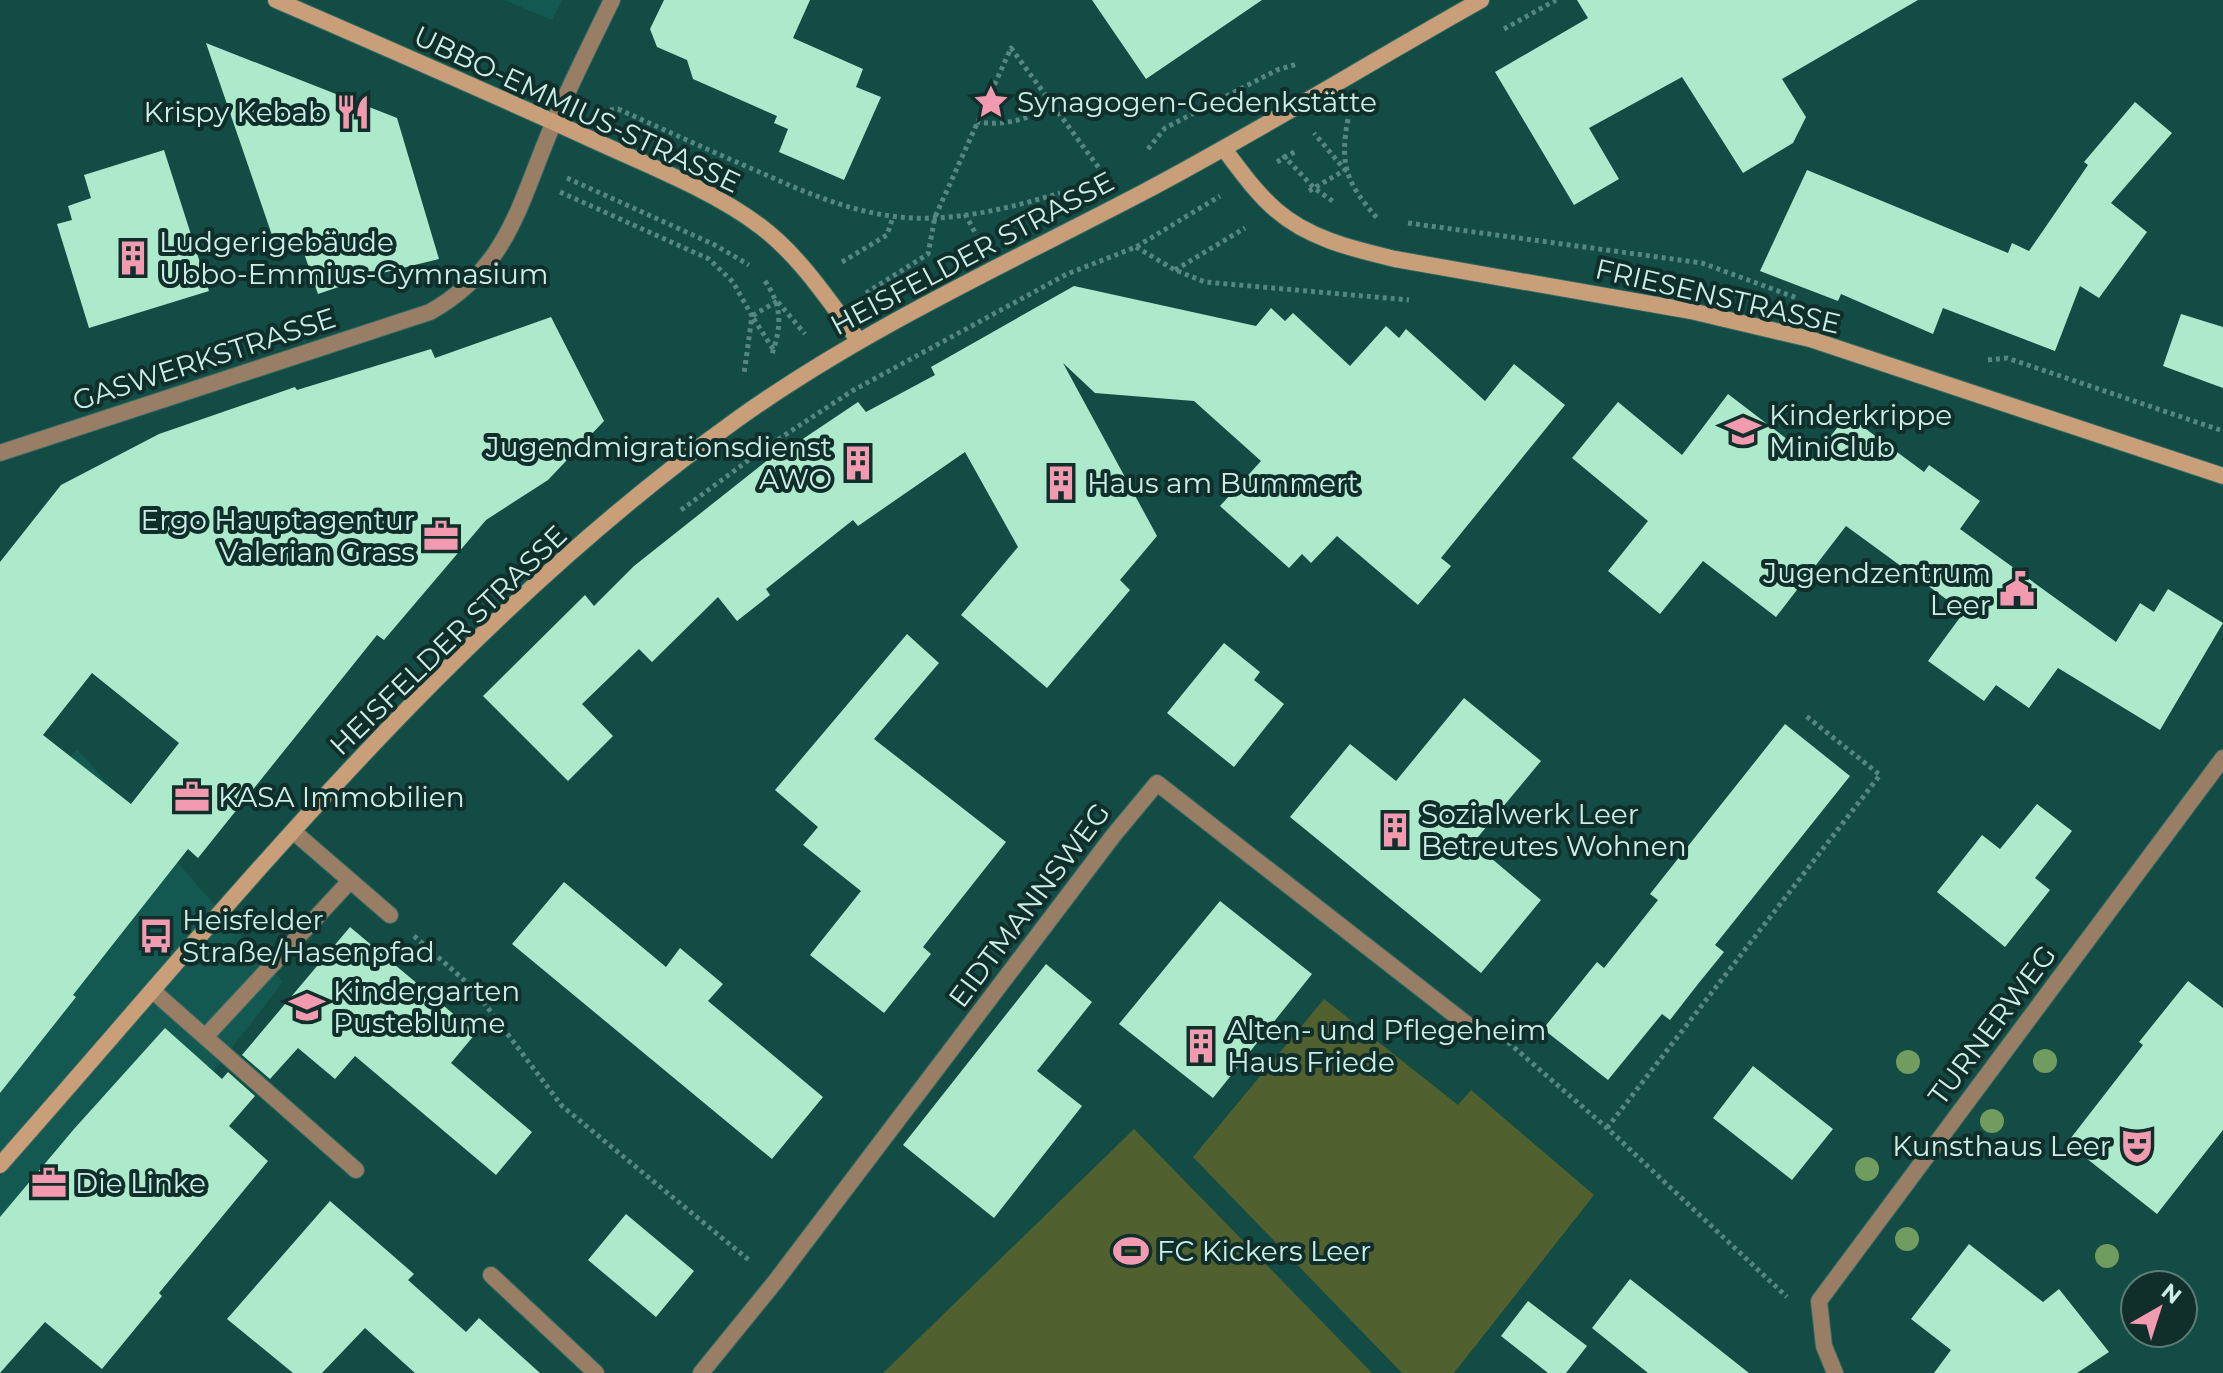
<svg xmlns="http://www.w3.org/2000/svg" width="2223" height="1373" font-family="Montserrat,sans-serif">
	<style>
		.built { fill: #145951 }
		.green { fill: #51602f }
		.building { fill: #adeacc; fill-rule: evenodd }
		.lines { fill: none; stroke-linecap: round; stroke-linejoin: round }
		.service-casing { stroke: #336962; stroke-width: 18 }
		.minor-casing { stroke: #336962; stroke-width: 18 }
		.secondary-casing { stroke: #336962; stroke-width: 18 }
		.path { stroke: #55867f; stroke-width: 5; stroke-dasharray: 4 4; stroke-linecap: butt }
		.service { stroke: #997e66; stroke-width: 16 }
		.minor { stroke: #997e66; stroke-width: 16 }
		.secondary { stroke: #c99f79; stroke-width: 16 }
		.tree { fill: #709c5f }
		.labels { text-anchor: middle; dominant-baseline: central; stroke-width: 8; stroke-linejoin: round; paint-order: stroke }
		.poi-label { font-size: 28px; fill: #cbeee7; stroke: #102e2a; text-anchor: start }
		.street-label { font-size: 28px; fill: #cbeee7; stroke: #102e2a }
	</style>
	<rect width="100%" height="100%" fill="#124c45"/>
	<!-- built -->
	<path class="built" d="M504,0h58l-10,20z
		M77,749l206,233 -283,364v-510z"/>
	<!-- green -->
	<path class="green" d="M1324,999l134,106 13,-15 123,105 -140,178h-52l-209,-216z
		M1134,1129l238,244h-489z"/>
	<!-- building -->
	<path class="building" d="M664,0h146l-17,38 70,31 -7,18 25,10 -37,83 -65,-28 9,-23 -14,-6 3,-7 -84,-37 -6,-19 -30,-13 -7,-18z
		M1092,0h170l-116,79z
		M1577,0h341l-136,79 24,38 -13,26 -50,30 -61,-96 -93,51 30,51 -45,26 -79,-133 93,-54z
		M206,43l191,75 42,141 -65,16 -56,19 -21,-61 -23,8z
		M2135,102l37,31 -61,70 36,29 -48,66 -19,-12 -25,65 -112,-43 -10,26 -92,-40 -3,7 -78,-30 47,-101 201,83 4,-10 17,8 59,-86 -4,-3z
		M164,150l45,141 -120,37 -32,-104 15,-4 -4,-14 23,-8 -7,-23z
		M1074,286l182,40 15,-18 14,13 8,-8 57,53 36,-40 13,12 7,-9 79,72 29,-37 51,41 -124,153 10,8 -33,39 -81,-69 -26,27 -9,-9 -13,14 -69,-62 41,-45 -67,-60 -99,-8 -32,-30 94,173 -37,44 10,10 -83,98 -86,-73 57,-68 -53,-95 -107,74 -5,-6 -87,69 4,6 -33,26 -19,-24 -66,65 -13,-13 -57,55 31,32 -45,45 -85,-85 102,-101 9,11 40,-40 140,-111 2,2 82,-55 8,10 69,-37 -4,-8z
		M2181,314l42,13v61l-60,-22z
		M551,317l53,104 -56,59 -62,40 -102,120 -7,-5 -179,223 -10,-9 -115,146 3,2 -76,96v-531l61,-77 98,-51 136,-47 2,3 134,-41 4,9zM92,673l87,70 -48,61 -88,-69z
		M1728,394l85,65 34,-44 77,57 5,-7 51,36 -20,28 156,113 24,-39 14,9 14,-23 55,34 -63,107 -102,-62 -29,40 -33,-23 -12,16 -56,-40 36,-49 -118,-86 -70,91 -73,-56 -43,53 -52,-43 40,-50 -76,-63 46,-56 64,53z
		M907,634l32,29 -65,76 132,103 -83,105 8,7 -47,59 -74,-58 51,-64 -58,-46 15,-18 -43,-37z
		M1224,643l36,29 -6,8 30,24 -50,63 -67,-54z
		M1464,698l77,63 -68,82 68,57 -60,73 -191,-156 60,-73 46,37z
		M1785,724l65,52 -135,169 9,7 -26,32 -28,36 -8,-6 -54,66 -65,-51 54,-67 7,6 54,-68 -8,-6z
		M2037,804l35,27 -37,47 15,12 -45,57 -68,-55 45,-57 18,14z
		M564,882l102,85 14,-19 43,36 -15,17 115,96 -51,62 -260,-215z
		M1220,901l92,73 -99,124 -94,-74z
		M350,927l126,106 -25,30 81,69 -36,43 -141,-119 -20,23 -37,-31 -28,31 -28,-24z
		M1046,964l46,38 -55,69 45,35 -88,112 -91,-73z
		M2188,981l35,27v122l-66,84 -90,-71 76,-98 -4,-3z
		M165,1028l57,51 6,-7 27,24 -26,30 39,35 -109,132 3,3 -60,73 -57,-47 -45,51v-156l74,-88z
		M1753,1066l80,63 -41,51 -79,-62z
		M330,1201l84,73 -6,6 58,52 13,-14 61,55h-125l-50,-45 -43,45h-29l-66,-54z
		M626,1214l68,57 -38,46 -68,-57z
		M1969,1244l74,58 16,-13 50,63 -32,21h-143l17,-23 -40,-31z
		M1630,1279l119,94h-101l-56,-45z
		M1528,1301l59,45 -21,27h-18l-47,-37z"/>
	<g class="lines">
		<!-- service casing -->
		<g class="service-casing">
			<path id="service" d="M294,832l96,83
				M153,991l203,179
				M205,1037l145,-156
				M491,1275l105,98"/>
		</g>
		<!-- minor casing -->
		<g class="minor-casing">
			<path id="minor" d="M0,453l430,-141c80,-45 90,-112 124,-190 18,-41 38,-81 58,-122
				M701,1373l74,-91 338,-446 44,-53 312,243
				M1835,1373l-11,-27 -5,-45 404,-543"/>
		</g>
		<!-- secondary casing -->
		<g class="secondary-casing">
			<path id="secondary" d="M276,0c106,46 212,92 317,140 54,25 119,50 167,86 40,30 69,75 99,115
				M1224,149c16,21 32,44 52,61 33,29 78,39 119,49l296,52 119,28 413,137
				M0,1165c231,-261 453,-543 739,-747 125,-89 265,-153 401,-224 116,-61 227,-130 341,-194"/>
		</g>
		<!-- path -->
		<path class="path" d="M1504,29l52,-29
			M610,110l8,-1c49,22 97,44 146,65 40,18 83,36 127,42 56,8 116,-7 169,-23
			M1348,119c-9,47 -1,65 30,100
			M976,122c29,4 51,-2 76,-17
			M1148,149l17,-21 112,-58 20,-6
			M1283,155l31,33 20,14
			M1277,162l19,-11
			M567,178l148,67 34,20
			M1309,191l36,-21 -31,-37
			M560,192l149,67 24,23 19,34 -8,58
			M965,214l13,24
			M1408,223l294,40 95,35
			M1136,247l39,23 30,12 204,18
			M842,262l45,-27 6,-18
			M1175,270l70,-42
			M765,281c17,25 17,44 7,73
			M866,293l62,-39 7,-37 76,-169 93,127
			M778,302l27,32
			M773,349l-21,-33 27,-16
			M1988,360l19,-2 216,73
			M681,510l87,-64 84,-55 215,-117 69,-27 84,-51
			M414,936l58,51 90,119 188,155
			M1502,1037l105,91 180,169
			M1607,1128l273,-353 -75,-60"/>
		<!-- service -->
		<use href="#service" class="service"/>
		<!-- minor -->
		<use href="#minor" class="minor"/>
		<!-- secondary -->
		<use href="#secondary" class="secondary"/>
	</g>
	<!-- trees -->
	<g class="tree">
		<circle cx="2045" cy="1061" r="12"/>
		<circle cx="1908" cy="1062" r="12"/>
		<circle cx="1992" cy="1121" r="12"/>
		<circle cx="1867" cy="1169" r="12"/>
		<circle cx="1907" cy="1239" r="12"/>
		<circle cx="2107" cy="1256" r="12"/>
	</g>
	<!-- icons -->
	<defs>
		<g id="sight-bare" transform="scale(2.76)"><path d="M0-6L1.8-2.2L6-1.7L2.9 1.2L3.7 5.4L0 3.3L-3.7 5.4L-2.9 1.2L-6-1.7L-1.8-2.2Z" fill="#f29ab0" stroke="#102e2a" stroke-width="2.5" paint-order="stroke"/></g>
		<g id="restaurant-bare" transform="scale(2.76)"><path d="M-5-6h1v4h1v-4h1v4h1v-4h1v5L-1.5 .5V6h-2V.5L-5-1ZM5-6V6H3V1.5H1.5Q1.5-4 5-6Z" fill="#f29ab0" stroke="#102e2a" stroke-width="2.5" paint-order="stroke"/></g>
		<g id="building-bare" transform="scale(2.76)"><path d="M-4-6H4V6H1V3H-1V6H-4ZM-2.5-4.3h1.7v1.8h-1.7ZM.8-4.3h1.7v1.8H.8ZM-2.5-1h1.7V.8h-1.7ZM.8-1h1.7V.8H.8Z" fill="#f29ab0" stroke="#102e2a" stroke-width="2.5" paint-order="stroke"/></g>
		<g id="school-bare" transform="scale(2.76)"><path d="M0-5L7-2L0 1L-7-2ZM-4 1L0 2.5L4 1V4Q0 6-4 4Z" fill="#f29ab0" stroke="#102e2a" stroke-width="2.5" paint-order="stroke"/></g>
		<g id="office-bare" transform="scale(2.76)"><path d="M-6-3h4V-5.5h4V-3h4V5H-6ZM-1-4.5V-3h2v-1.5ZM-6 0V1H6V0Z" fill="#f29ab0" stroke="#102e2a" stroke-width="2.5" paint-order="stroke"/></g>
		<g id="civic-bare" transform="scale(2.76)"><path d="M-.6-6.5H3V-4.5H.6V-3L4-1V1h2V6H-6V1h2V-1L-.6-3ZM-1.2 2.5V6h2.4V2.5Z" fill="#f29ab0" stroke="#102e2a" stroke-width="2.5" paint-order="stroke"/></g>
		<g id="bus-bare" transform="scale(2.76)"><path d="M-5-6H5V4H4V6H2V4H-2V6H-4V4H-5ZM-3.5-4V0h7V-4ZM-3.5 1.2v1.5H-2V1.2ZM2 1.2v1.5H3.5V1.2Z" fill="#f29ab0" stroke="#102e2a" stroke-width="2.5" paint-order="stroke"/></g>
		<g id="theatre-bare" transform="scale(2.76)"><path d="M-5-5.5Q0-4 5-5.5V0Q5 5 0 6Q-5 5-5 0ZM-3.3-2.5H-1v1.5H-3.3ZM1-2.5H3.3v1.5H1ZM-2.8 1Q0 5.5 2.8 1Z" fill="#f29ab0" stroke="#102e2a" stroke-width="2.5" paint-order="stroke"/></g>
		<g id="stadium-bare" transform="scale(2.76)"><path d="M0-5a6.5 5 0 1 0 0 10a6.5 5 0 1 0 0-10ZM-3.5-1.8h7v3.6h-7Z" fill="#f29ab0" stroke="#102e2a" stroke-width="2.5" paint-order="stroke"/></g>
	</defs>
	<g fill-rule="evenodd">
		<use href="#sight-bare" x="991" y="102"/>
		<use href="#restaurant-bare" x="353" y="112"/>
		<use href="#building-bare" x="133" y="258"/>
		<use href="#school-bare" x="1743" y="431"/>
		<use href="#building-bare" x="858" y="463"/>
		<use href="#building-bare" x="1061" y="483"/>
		<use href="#office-bare" x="441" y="536"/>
		<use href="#civic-bare" x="2017" y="589"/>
		<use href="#office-bare" x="192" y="797"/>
		<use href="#building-bare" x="1395" y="830"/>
		<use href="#bus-bare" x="156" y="936"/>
		<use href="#school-bare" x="307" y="1007"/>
		<use href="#building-bare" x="1201" y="1046"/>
		<use href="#theatre-bare" x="2137" y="1146"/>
		<use href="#office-bare" x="49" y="1183"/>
		<use href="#stadium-bare" x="1131" y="1251"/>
	</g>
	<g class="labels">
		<!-- poi labels -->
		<g class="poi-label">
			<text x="1017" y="102">Synagogen-Gedenkstätte</text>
			<text x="327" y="112" text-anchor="end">Krispy Kebab</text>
			<text x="159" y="242">Ludgerigebäude<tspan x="159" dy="32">Ubbo-Emmius-Gymnasium</tspan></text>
			<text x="1769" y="415">Kinderkrippe<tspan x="1769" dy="32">MiniClub</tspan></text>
			<text x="832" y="447" text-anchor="end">Jugendmigrationsdienst<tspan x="832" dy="32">AWO</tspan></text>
			<text x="1087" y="483">Haus am Bummert</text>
			<text x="415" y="520" text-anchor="end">Ergo Hauptagentur<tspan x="415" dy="32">Valerian Grass</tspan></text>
			<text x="1991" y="573" text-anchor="end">Jugendzentrum<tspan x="1991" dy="32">Leer</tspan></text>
			<text x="218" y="797">KASA Immobilien</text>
			<text x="1421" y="814">Sozialwerk Leer<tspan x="1421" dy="32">Betreutes Wohnen</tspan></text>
			<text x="182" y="920">Heisfelder<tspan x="182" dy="32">Straße/Hasenpfad</tspan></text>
			<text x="333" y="991">Kindergarten<tspan x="333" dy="32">Pusteblume</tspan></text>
			<text x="1227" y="1030">Alten- und Pflegeheim<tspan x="1227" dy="32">Haus Friede</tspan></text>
			<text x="2111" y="1146" text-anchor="end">Kunsthaus Leer</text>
			<text x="75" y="1183">Die Linke</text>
			<text x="1157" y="1251">FC Kickers Leer</text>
		</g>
		<!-- street labels -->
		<g class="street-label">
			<text transform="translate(577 109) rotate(25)">UBBO-EMMIUS-STRASSE</text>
			<text transform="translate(972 253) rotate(-28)">HEISFELDER STRASSE</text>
			<text transform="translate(1718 296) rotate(13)">FRIESENSTRASSE</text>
			<text transform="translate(204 359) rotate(-18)">GASWERKSTRASSE</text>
			<text transform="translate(448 640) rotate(-44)">HEISFELDER STRASSE</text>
			<text transform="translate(1029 905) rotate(-53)">EIDTMANNSWEG</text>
			<text transform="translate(1992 1025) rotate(-53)">TURNERWEG</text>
		</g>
	</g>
	<!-- north arrow -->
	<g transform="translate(2159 1309) rotate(39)"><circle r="38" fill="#102e2a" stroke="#5b7b76" stroke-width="2"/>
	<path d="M0-6L14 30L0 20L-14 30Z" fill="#f29ab0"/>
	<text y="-12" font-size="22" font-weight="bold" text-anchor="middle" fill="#cbeee7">N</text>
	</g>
</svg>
